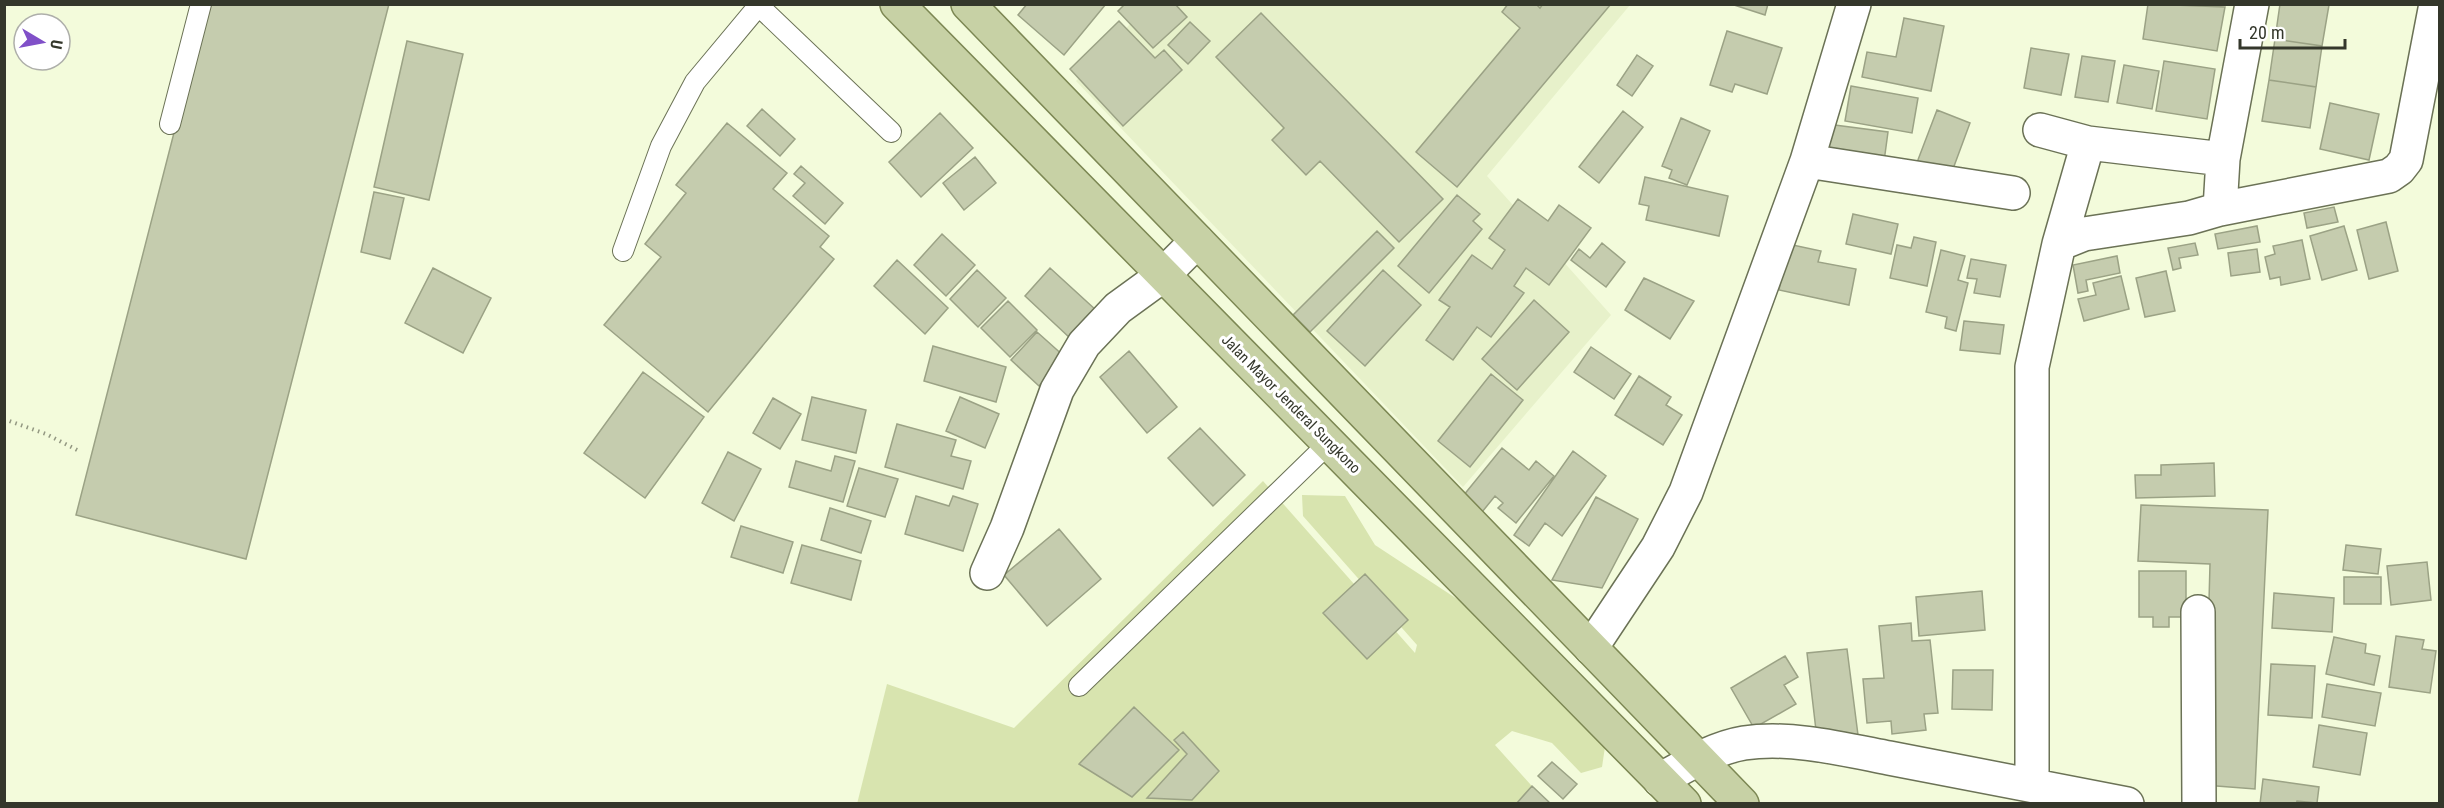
<svg xmlns="http://www.w3.org/2000/svg" width="2444" height="808" font-family="'Roboto Condensed',sans-serif">
	<style>
		.built { fill: #e7f1ca }
		.green { fill: #d8e4af }
		.building { fill: #c5ccae; stroke: #9ba285; stroke-width: 1.5 }
		.lines { fill: none; stroke-linecap: round; stroke-linejoin: round }
		.service-casing { stroke: #6b7256; stroke-width: 22 }
		.minor-casing { stroke: #6b7256; stroke-width: 36 }
		.primary-casing { stroke: #7c8753; stroke-width: 36 }
		.path { stroke: #939882; stroke-width: 4; stroke-dasharray: 1.5 4.5; stroke-linecap: butt }
		.service { stroke: #fff; stroke-width: 20 }
		.minor { stroke: #fff; stroke-width: 33 }
		.primary { stroke: #c7d1a5; stroke-width: 33 }
		.labels { text-anchor: middle; dominant-baseline: central; stroke-width: 6; stroke-linejoin: round; paint-order: stroke }
		.street-label { font-size: 15px; fill: #34372b; stroke: #fff }
	</style>
	<rect width="100%" height="100%" fill="#f3fbdb"/>
	<!-- built -->
	<path class="built" d="M1148,5h482l-143,171 124,139 -148,172 -387,-406z"/>
	<!-- green -->
	<path class="green" d="M1263,481l152,172 2,-8 -114,-129 -1,-21 43,1 30,49 108,71 71,72 24,32 27,27 -3,20 -21,6 -29,-30 -40,-12 -17,14 52,58 -690,1 30,-120 127,44z"/>
	<!-- building -->
	<path class="building" d="M207,4h182l-143,555 -170,-44z
		M1027,4h79l-42,51 -46,-40z
		M1125,4h50l12,13 -34,31 -35,-37z
		M1508,4h28l4,4 3,-4h68l-154,183 -41,-35 104,-124 -18,-16z
		M1731,4h37l-3,11z
		M2148,4l77,3 -8,44 -74,-12z
		M2280,4l49,1 -7,41 -47,-7z
		M1261,13l182,186 -44,43 -79,-81 -14,14 -34,-35 12,-12 -68,-71z
		M1904,18l40,8 -13,65 -69,-14 5,-25 29,5z
		M1119,21l36,37 9,-8 18,20 -59,56 -53,-57z
		M1190,22l20,19 -22,23 -20,-19z
		M1727,31l55,17 -15,46 -32,-10 -3,8 -22,-7z
		M2275,39l47,7 -6,41 -47,-7z
		M407,41l56,13 -34,146 -55,-13z
		M2031,48l38,6 -8,41 -37,-7z
		M1637,55l16,11 -21,30 -15,-11z
		M2082,56l33,5 -7,41 -33,-5z
		M2164,61l51,8 -8,50 -51,-8z
		M2124,65l35,6 -7,38 -35,-6z
		M2269,80l47,7 -6,41 -48,-7z
		M1851,86l67,12 -6,35 -67,-12z
		M2330,103l49,11 -10,46 -49,-11z
		M762,109l33,30 -15,17 -33,-30z
		M1937,110l33,13 -20,54 -34,-12z
		M1623,111l20,16 -44,56 -20,-16z
		M940,113l33,35 -52,49 -32,-35z
		M1681,118l29,13 -23,54 -18,-7 3,-8 -10,-4z
		M727,123l60,50 -14,16 56,47 -9,11 14,12 -126,153 -104,-87 57,-68 -16,-13 41,-51 -10,-8z
		M1827,124l61,8 -5,37 -60,-9z
		M975,157l21,26 -32,27 -21,-27z
		M801,166l42,37 -18,21 -32,-28 12,-13 -11,-9z
		M1645,177l83,19 -9,40 -73,-16 3,-14 -10,-2z
		M374,192l30,6 -14,61 -29,-7z
		M1457,195l23,19 -7,7 9,8 -53,64 -31,-27z
		M1518,199l30,22 11,-16 32,23 -42,57 -23,-17 -12,18 10,7 -33,44 -14,-10 -24,33 -27,-20 24,-33 -11,-7 33,-45 20,14 13,-19 -16,-12z
		M2334,207l4,15 -31,6 -3,-15z
		M1853,214l45,10 -7,30 -45,-10z
		M2386,222l12,49 -29,8 -12,-49z
		M2257,226l3,16 -42,7 -3,-15z
		M2344,226l13,44 -35,10 -12,-44z
		M1377,231l17,17 -84,84 -17,-17z
		M942,234l33,31 -29,31 -32,-31z
		M1914,237l22,5 -9,44 -37,-8 7,-33 14,3z
		M2302,240l8,39 -29,6 -1,-8 -10,2 -5,-22 10,-3 -2,-8z
		M1602,243l23,19 -19,25 -35,-27 8,-11 11,9z
		M2195,243l3,12 -19,3 2,10 -8,2 -5,-22z
		M1788,244l33,7 -3,11 38,7 -7,36 -70,-15z
		M2257,249l3,23 -29,4 -3,-23z
		M1941,250l24,6 -7,24 10,3 -12,48 -11,-3 2,-11 -21,-5z
		M2117,256l3,17 -34,7 2,11 -10,2 -5,-28z
		M1971,259l35,6 -6,32 -26,-4 3,-14 -10,-1z
		M897,260l51,48 -23,26 -51,-48z
		M433,268l58,30 -28,55 -58,-30z
		M1050,268l47,43 -26,28 -46,-43z
		M977,270l29,28 -28,29 -28,-28z
		M1383,270l38,35 -56,61 -38,-35z
		M2166,271l9,40 -30,6 -9,-39z
		M2121,276l8,33 -45,12 -6,-22 18,-4 -3,-12z
		M1644,278l50,23 -24,38 -45,-29z
		M1534,300l35,32 -52,58 -35,-31z
		M1008,301l29,29 -27,27 -29,-29z
		M1964,321l40,4 -4,29 -40,-4z
		M1037,332l28,25 -26,29 -28,-26z
		M933,346l73,21 -10,35 -72,-21z
		M1591,347l40,27 -17,25 -40,-27z
		M1129,351l48,56 -30,26 -47,-56z
		M643,372l61,45 -59,81 -61,-45z
		M1491,374l32,26 -53,67 -32,-26z
		M1639,376l32,21 -5,8 16,10 -19,30 -48,-30z
		M812,397l54,13 -10,43 -54,-13z
		M960,397l39,17 -14,34 -39,-17z
		M773,398l28,16 -21,35 -27,-16z
		M897,424l59,16 -5,16 20,5 -8,28 -78,-22z
		M1200,428l45,47 -32,31 -45,-48z
		M1502,448l27,22 7,-9 18,15 -38,47 -18,-15 5,-5 -8,-7 -17,21 -19,-16z
		M1573,451l33,25 -44,60 -17,-13 -16,23 -15,-11z
		M728,452l33,17 -27,52 -32,-18z
		M835,456l20,5 -12,41 -54,-15 7,-26 35,10z
		M2214,463l1,33 -79,2 -1,-23h26v-10z
		M859,468l39,11 -13,38 -38,-11z
		M916,496l33,10 4,-10 25,8 -15,47 -58,-17z
		M1596,497l42,22 -36,69 -50,-8z
		M2141,505l127,5 -13,279 -51,-4 6,-221 -72,-3z
		M830,508l41,13 -10,32 -40,-13z
		M741,526l52,16 -10,31 -52,-16z
		M1059,529l42,50 -54,47 -43,-51z
		M802,545l59,16 -10,39 -60,-17z
		M2346,545l35,4 -3,25 -35,-4z
		M2427,562l4,38 -40,5 -4,-39z
		M2139,571h47v46h-17v10h-16v-10h-14z
		M1365,574l43,46 -41,39 -44,-46z
		M2344,577h37v27h-37z
		M1982,591l3,39 -66,6 -3,-39z
		M2274,593l60,5 -2,34 -60,-4z
		M1911,623l1,18 18,-1 8,73 -14,1 2,16 -34,4 -1,-13 -24,2 -4,-44 21,-1 -5,-52z
		M2396,636l28,4 -2,9 14,2 -6,42 -41,-6z
		M2334,637l32,7 -1,9 15,3 -6,29 -48,-11z
		M1847,649l11,86 -41,4 -10,-86z
		M1785,656l13,21 -14,8 12,19 -42,24 -23,-40z
		M2271,664l44,2 -3,52 -44,-3z
		M1953,670h40l-1,40 -40,-1z
		M2327,684l54,9 -6,33 -53,-9z
		M1134,707l45,43 -47,47 -53,-33z
		M2319,725l48,8 -7,42 -47,-8z
		M1183,732l36,39 -27,29 -45,-2 40,-44 -13,-14z
		M1552,762l25,22 -14,15 -25,-23z
		M2263,779l56,8 -2,16 -20,-2 -1,3h-36z
		M1532,786l19,18h-35z"/>
	<g class="lines">
		<!-- service casing -->
		<g class="service-casing">
			<path id="service" d="M759,6l132,126
				M170,124l31,-120
				M623,251l38,-105 34,-64 65,-78
				M1079,686l250,-243"/>
		</g>
		<!-- minor casing -->
		<g class="minor-casing">
			<path id="minor" d="M2040,130l48,13
				M1807,161l206,32
				M2220,209l3,-50 29,-155
				M2059,244l29,-101 135,16
				M987,573l20,-45 50,-138 27,-46 34,-36 44,-32 35,-35
				M2198,612l1,192
				M1591,648l67,-101 28,-55 121,-331 47,-157
				M1660,780c27,-15 54,-32 84,-37 47,-7 99,6 145,15 79,15 158,31 238,46
				M2032,784v-417l27,-123 25,-10 105,-16 31,-9 169,-33 10,-7 7,-9 30,-156"/>
		</g>
		<!-- primary casing -->
		<g class="primary-casing">
			<path id="primary" d="M897,4l787,800
				M968,4l774,800"/>
		</g>
		<!-- path -->
		<path class="path" d="M4,419l42,15 35,18"/>
		<!-- service -->
		<use href="#service" class="service"/>
		<!-- minor -->
		<use href="#minor" class="minor"/>
		<!-- primary -->
		<use href="#primary" class="primary"/>
	</g>
	<g class="labels">
		<!-- street labels -->
		<g class="street-label">
			<text transform="translate(1291 404) rotate(45)">Jalan Mayor Jenderal Sungkono</text>
		</g>
	</g>
	<!-- border -->
	<rect width="2444" height="808" fill="none" stroke="#34372b" stroke-width="12"/>
	<!-- north arrow -->
	<g transform="translate(42 42) rotate(100)"><circle r="28" fill="#ffffff" stroke="#aeafaa" stroke-width="1.5"/>
	<path d="M0-4.5L10 22L0 15L-10 22Z" fill="#8050c8"/>
	<text y="-9" font-size="16" font-weight="bold" text-anchor="middle" fill="#34372b">U</text>
	</g>
	<!-- scale -->
	<path d="M2240 39v9h105v-9" fill="none" stroke="#34372b" stroke-width="3"/>
	<text x="2249" y="39" font-size="18" fill="#34372b" stroke="#ffffff" stroke-width="4.5" paint-order="stroke">20 m</text>
</svg>
